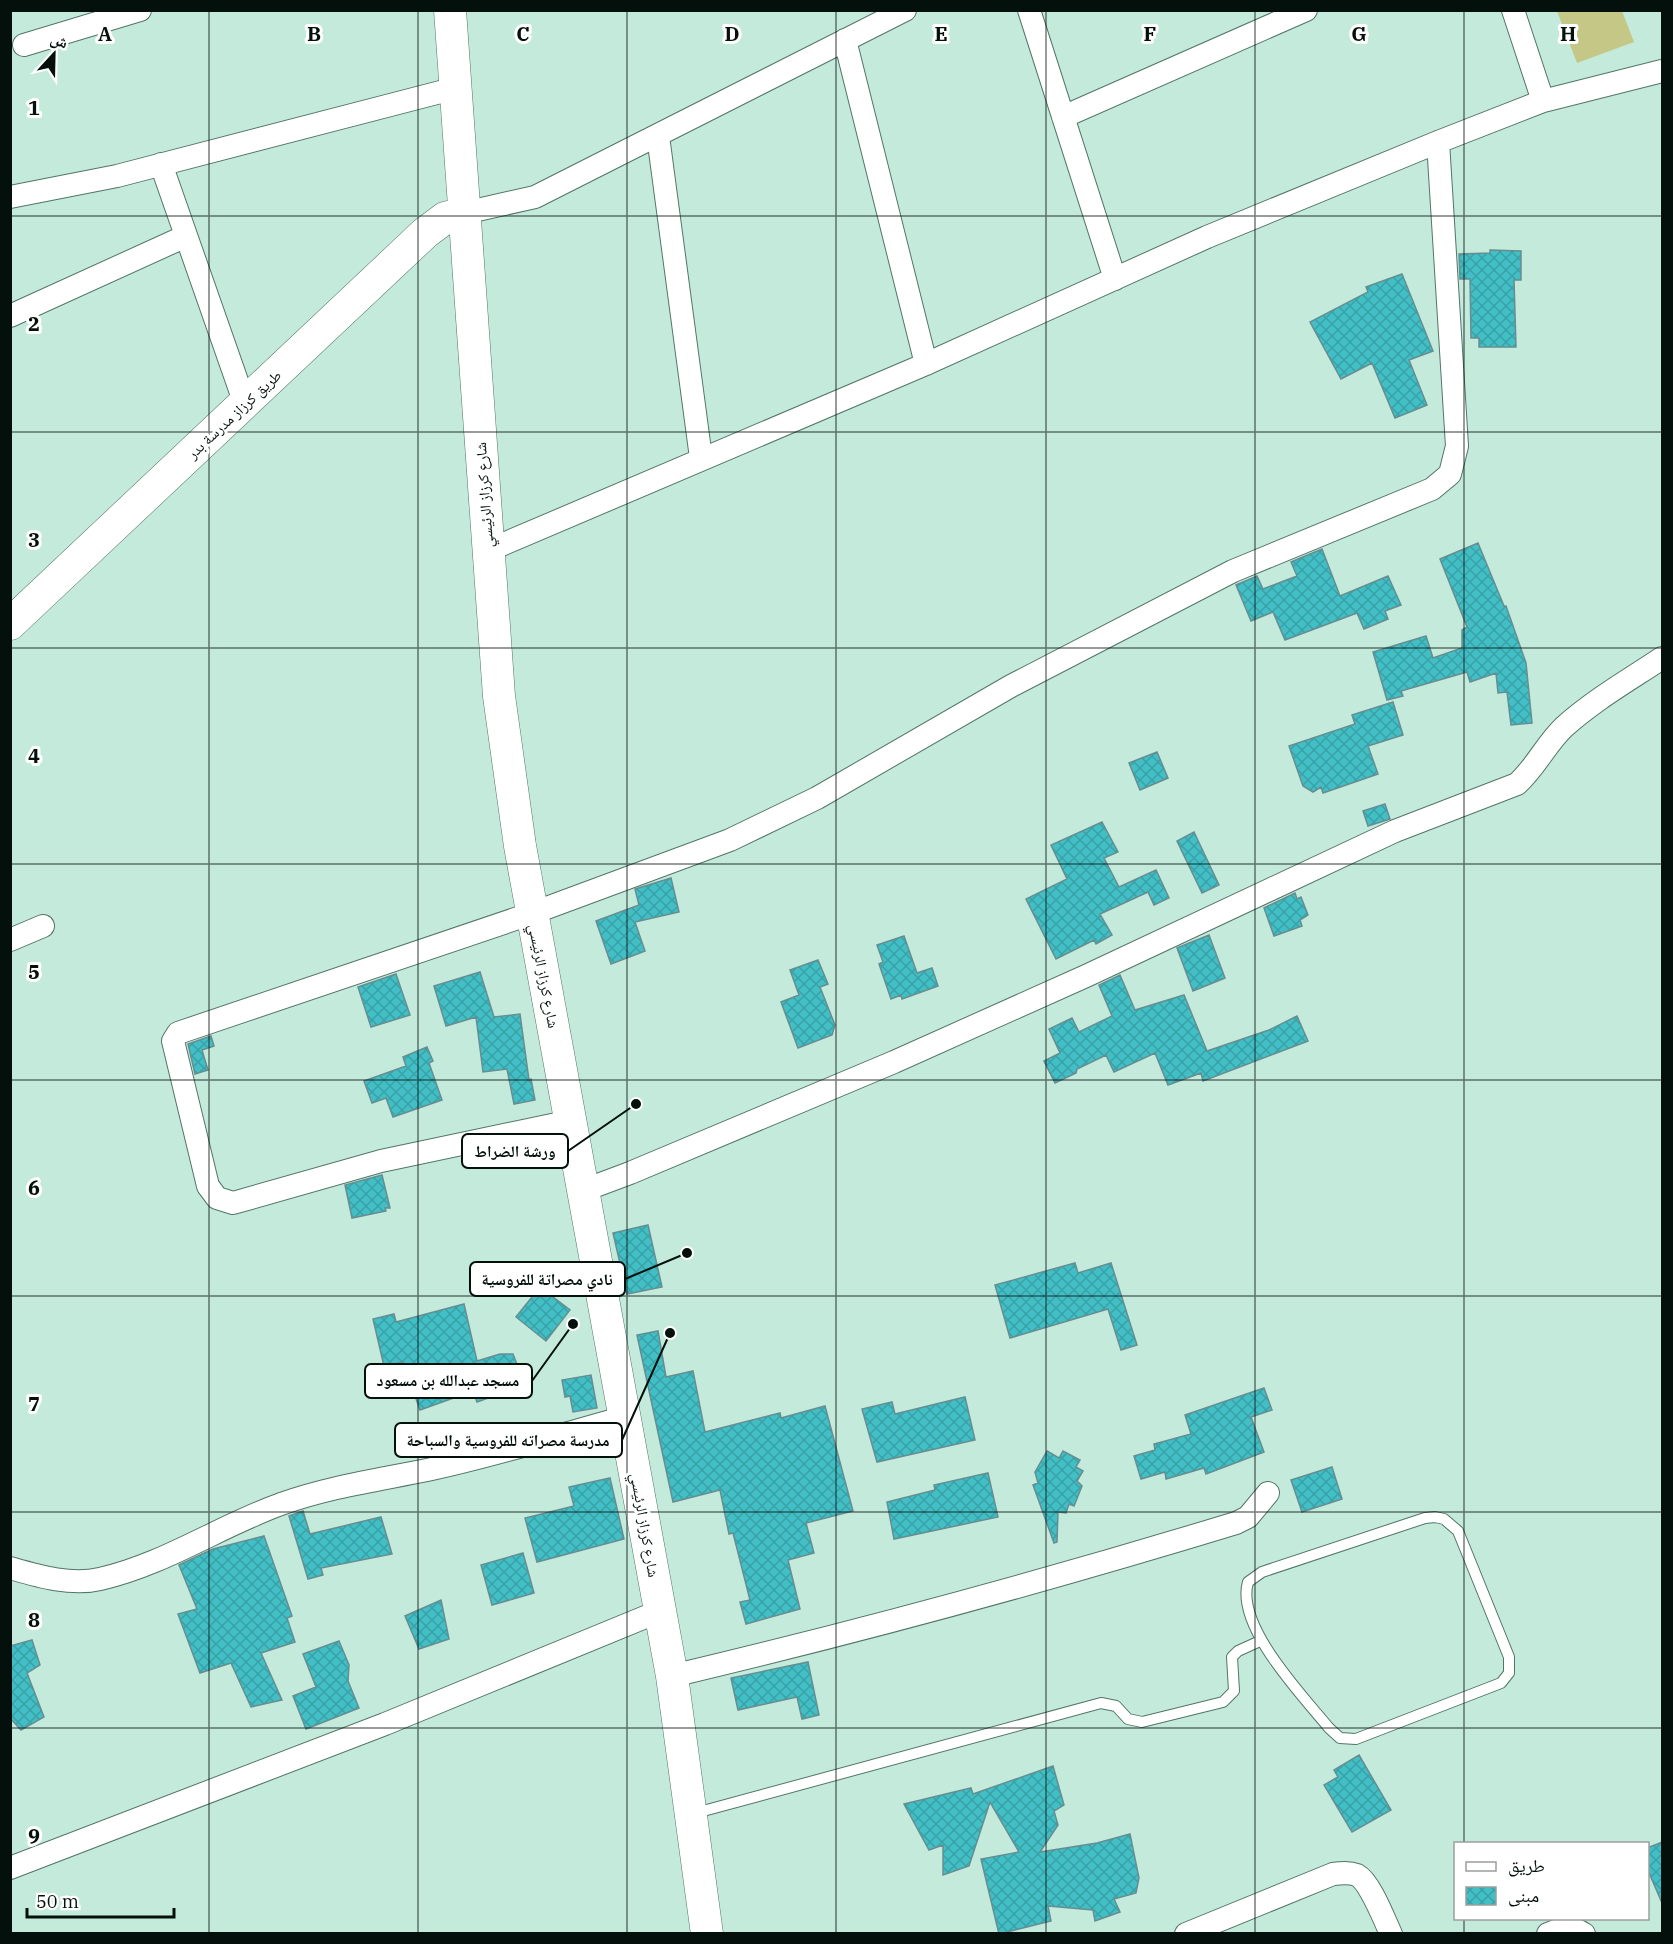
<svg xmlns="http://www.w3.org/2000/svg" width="1673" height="1944" font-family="'IBM Plex Serif','Noto Naskh Arabic',serif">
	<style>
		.pitch { fill: #c5c786 }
		.building { fill: url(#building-cross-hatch); stroke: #668e90; stroke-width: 1.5 }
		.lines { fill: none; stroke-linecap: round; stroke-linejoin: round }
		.lane-casing { stroke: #527568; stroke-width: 12 }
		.street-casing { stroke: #527568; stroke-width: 24 }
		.secondary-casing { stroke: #527568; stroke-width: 33 }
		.lane { stroke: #fff; stroke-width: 10 }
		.street { stroke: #fff; stroke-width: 22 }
		.secondary { stroke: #fff; stroke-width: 32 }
		.grid { fill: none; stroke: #04100c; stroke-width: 1.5; stroke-opacity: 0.55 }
		.labels { text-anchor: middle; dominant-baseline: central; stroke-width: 6; stroke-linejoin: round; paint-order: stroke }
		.street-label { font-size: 15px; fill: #04100c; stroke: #fff }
		.grid-label { font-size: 20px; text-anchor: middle; font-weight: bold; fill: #04100c; stroke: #fff; stroke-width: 6; stroke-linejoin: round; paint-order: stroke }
		.leader { fill: none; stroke: #04100c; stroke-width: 2 }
		.callout-dot { fill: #04100c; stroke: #fff; stroke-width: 2 }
		.callout { fill: #fff; stroke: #04100c; stroke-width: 2 }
		.callout-label { font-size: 16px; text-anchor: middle; font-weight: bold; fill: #04100c }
	</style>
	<defs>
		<pattern id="building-cross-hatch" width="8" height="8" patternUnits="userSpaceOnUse" patternTransform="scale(1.5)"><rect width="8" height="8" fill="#42bec5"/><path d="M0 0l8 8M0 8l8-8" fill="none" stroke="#38a2a8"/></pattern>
	</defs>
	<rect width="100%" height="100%" fill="#c4eadc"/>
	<!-- pitch -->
	<path class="pitch" d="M1557,11h65l12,31 -57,21z"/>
	<!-- building -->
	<path class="building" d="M1490,250l31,1v29h-7l2,67h-37v-9h-8l-1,-59h-10l-1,-25 31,-1z
		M1402,274l31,77 -24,9 18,45 -32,13 -23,-55 -31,16 -31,-57 58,-30 -2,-5z
		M1478,543l26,63h2l20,57 6,60 -21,2 -4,-33 -9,1 -2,-20 -26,9 -3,-10 -66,19 2,5 -16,4 -14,-48 53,-16 7,22 29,-10v-18l5,-3 -27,-68z
		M1322,549l18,47 48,-20 13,29 -16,6 3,8 -24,10 -7,-16 -72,27 -12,-28 -22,9 -15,-36 21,-9 6,13 34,-13 -6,-14z
		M1393,702l10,33 -35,11 10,28 -55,19 -2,-6 -8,5 -10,-6 -14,-40 66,-22 -3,-9z
		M1157,752l11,26 -28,12 -11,-27z
		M1385,804l5,15 -22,7 -5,-15z
		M1102,822l16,30 -14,6 15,29 37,-17 13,28 -15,7 -6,-13 -48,22 12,21 -16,9 -2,-4 -38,19 -30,-60 41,-20 -16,-34z
		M1194,832l25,53 -17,8 -25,-52z
		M671,878l8,34 -44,10 10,29 -34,13 -15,-43 43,-16 -4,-16z
		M1295,893l2,6 4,-2 7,18 -8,5 2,6 -28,10 -10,-28z
		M1209,935l16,43 -32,13 -16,-43z
		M904,936l13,37 15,-5 6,18 -36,13 -1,-4 -10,4 -12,-35 4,-2 -6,-17z
		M818,960l10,24 -8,3 15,38 -3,10 -34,13 -17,-46 18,-7 -9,-25z
		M480,972l14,45 26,-3 9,66 2,-1 4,21 -21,4 -7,-35 -24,3 -7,-55 -30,9 -12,-40z
		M396,974l14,41 -39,12 -13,-40z
		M1120,975l15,35 49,-15 23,56 62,-21 28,-14 11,25 -105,40 -2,-8 -33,12 -13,-32 -41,19 -8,-17 -29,14 -1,4 -21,10 -11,-22 16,-8 -11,-24 23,-11 7,14 33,-16 -13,-31z
		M211,1036l3,10 -12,4 6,20 -13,4 -7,-30z
		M427,1047l6,14 -4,2 13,37 -49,17 -7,-19 -14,5 -8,-22 42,-15 -3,-9z
		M382,1175l8,33h-5l1,3 -34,7 -7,-33z
		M648,1225l14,62 -35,7 -14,-61z
		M1075,1263l3,10 33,-10 26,82 -16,5 -13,-41 -98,29 -15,-53z
		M540,1287l30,23 -24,31 -30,-24z
		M464,1304l13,57 23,-7h13l12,31 -48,17 -4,-11 -53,19 -17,-48 -19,4 -11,-47 21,-5 2,8z
		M658,1331l8,46 27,-6 12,61 75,-19 1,5 44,-12 28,105 -47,12 8,30 -26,7 12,49 -54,15 -6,-22 10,-2 -17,-67 -4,1 -9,-44 -47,12 -36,-167z
		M591,1375l6,33 -24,4 -3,-16 -5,1 -3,-17z
		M1264,1388l8,22 -21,7 13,35 -58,22 -2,-6 -38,11 -1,-7 -24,7 -7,-23 21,-6 -1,-6 37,-10 -6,-19z
		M965,1397l10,43 -98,22 -15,-53 30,-7 3,12z
		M1047,1451l12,7 4,-7 17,9 -4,7 7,4 -6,10 5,5 -8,20 -5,-2 -3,9 -8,-1 -1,30 -3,1 -21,-58 5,-2 -3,-11z
		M1332,1467l10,32 -40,13 -11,-32z
		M988,1473l10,44 -104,22 -7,-37 48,-12 -1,-5z
		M610,1478l14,61 -87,23 -12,-44 49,-12 -5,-19z
		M303,1511l7,23 71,-17 11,37 -71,14 2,7 -15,4 -19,-63z
		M264,1536l28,80 -5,2 8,24 -34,11 21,47 -31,7 -20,-44 -31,10 -22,-59 19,-5 -18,-44 34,-16z
		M523,1553l11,40 -42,12 -11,-40z
		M441,1600l8,39 -30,10 -14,-33z
		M32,1640l8,25 -13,8 17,44 -23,13 -11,-12v-72z
		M339,1641l10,24 -1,16 11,27 -53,21 -13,-33 23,-9 -13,-33z
		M808,1662l11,53 -17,4 -5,-22 -59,13 -7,-32z
		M1359,1755l32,55 -39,22 -28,-47 14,-8 -4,-7z
		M1053,1766l11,39 -10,6 4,14 -18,27 57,-9 33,-9 9,44 -3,15 -22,6 6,13 -25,9 -2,-11 -45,-4 3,15 -52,13 -18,-75 38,-7 -29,-50 -21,64 -26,9v-30l-14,5 -25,-46 67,-16 2,6z
		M1662,1842v61l-15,-35v-20z"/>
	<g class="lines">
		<!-- lane casing -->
		<g class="lane-casing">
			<path id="lane" d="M1435,1517l9,2 14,12 51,126v16l-8,10 -145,56 -16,-1 -11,-10c-26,-32 -94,-102 -81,-146l14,-10 163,-54z
				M692,1814l409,-111 15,3 12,13 14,3 81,-20 11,-11 -2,-34 6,-6 22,-10"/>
		</g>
		<!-- street casing -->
		<g class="street-casing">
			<path id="street" d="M1029,10l86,269
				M1513,10l30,91
				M845,40l81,324
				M24,45l116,-35
				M1063,117l243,-107
				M658,136l43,322
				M161,164l84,240
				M10,197l107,-21 339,-88
				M464,213l71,-16 370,-187
				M10,316l176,-80
				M487,551l439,-187 281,-127 231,-95 105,-41 119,-30
				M10,940l33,-14
				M571,1121l-190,40 -148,42 -16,-5 -9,-12 -35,-145 5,-8 355,-120 197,-73 87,-42 194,-112 222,-115 199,-82 18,-15 7,-28 -19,-304
				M582,1191l48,-18 264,-111 192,-86 309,-145 122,-47c19,-17 29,-40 47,-57 30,-27 65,-47 98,-69
				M10,1568c28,8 61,18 90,11 63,-14 120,-53 181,-75 47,-17 97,-24 146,-34 67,-14 132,-35 198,-53
				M672,1676c190,-45 377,-96 564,-153l12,-6 20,-24
				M10,1868l375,-144 275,-113
				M1186,1934l147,-60c8,-1 16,-2 24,1 13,7 27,44 34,59
				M1548,1934c13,-6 22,-9 36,0"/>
		</g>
		<!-- secondary casing -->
		<g class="secondary-casing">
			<path id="secondary" d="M450,10l49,686 21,150 152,830 35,258
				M10,624l415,-391 20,-15 19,-5"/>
		</g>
		<!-- lane -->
		<use href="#lane" class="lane"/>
		<!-- street -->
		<use href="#street" class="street"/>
		<!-- secondary -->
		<use href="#secondary" class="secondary"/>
	</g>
	<!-- grid -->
	<path class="grid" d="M209,10v1924M418,10v1924M627,10v1924M836,10v1924M1046,10v1924M1255,10v1924M1464,10v1834M10,216h1652M10,432h1652M10,648h1652M10,864h1652M10,1080h1652M10,1296h1652M10,1512h1652M10,1728h1652M1464,1918v16"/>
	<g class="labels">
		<!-- street labels -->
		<g class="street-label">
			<text transform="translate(234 414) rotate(-43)">طريق كرزاز مدرسة بدر</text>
			<text transform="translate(484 495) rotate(-94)">شارع كرزاز الرئيسي</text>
			<text transform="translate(544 976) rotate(79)">شارع كرزاز الرئيسي</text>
			<text transform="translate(645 1525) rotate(80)">شارع كرزاز الرئيسي</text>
		</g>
	</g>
	<g class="grid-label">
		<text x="105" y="41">A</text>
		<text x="314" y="41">B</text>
		<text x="523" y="41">C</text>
		<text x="732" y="41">D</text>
		<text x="941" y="41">E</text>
		<text x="1150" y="41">F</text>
		<text x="1359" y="41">G</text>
		<text x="1568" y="41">H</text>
		<text x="34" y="115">1</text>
		<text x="34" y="331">2</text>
		<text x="34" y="547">3</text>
		<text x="34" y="763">4</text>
		<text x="34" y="979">5</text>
		<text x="34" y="1195">6</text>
		<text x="34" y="1411">7</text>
		<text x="34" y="1627">8</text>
		<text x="34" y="1843">9</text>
	</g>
	<!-- callouts -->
	<path class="leader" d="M636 1104L568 1151M687 1253L625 1279M573 1324L532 1381M670 1333L622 1440"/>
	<g class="callout-dot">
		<circle cx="636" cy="1104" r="6"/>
		<circle cx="687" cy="1253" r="6"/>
		<circle cx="573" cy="1324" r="6"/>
		<circle cx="670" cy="1333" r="6"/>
	</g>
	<g class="callout">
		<rect x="462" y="1134" width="106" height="34" rx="6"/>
		<rect x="470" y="1262" width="155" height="34" rx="6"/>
		<rect x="365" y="1364" width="167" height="34" rx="6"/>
		<rect x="395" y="1423" width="227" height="34" rx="6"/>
	</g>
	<g class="callout-label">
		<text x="515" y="1157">ورشة الضراط</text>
		<text x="547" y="1285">نادي مصراتة للفروسية</text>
		<text x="448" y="1386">مسجد عبدالله بن مسعود</text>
		<text x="508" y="1446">مدرسة مصراته للفروسية والسباحة</text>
	</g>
	<!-- border -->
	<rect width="1673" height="1944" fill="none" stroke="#04100c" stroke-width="24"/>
	<!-- legend -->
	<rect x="1454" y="1842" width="195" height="78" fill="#ffffff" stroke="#9b9f9e" stroke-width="1.5"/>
	<rect x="1466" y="1862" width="30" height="9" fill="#ffffff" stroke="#9b9f9e" stroke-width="1.5"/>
	<text x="1508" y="1872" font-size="18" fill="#04100c">طريق</text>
	<rect x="1466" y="1887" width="30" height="18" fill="url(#building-cross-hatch)" stroke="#9b9f9e" stroke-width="1.5"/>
	<text x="1508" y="1902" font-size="18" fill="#04100c">مبنى</text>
	<!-- north arrow -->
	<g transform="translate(54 54) rotate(22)" stroke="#ffffff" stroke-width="4.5" paint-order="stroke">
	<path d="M0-4.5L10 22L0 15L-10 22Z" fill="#04100c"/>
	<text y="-9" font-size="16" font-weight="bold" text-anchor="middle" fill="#04100c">ش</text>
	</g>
	<!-- scale -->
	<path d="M27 1908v9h147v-9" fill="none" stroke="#04100c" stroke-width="3"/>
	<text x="36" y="1908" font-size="18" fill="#04100c" stroke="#ffffff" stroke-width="4.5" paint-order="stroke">50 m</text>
</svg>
